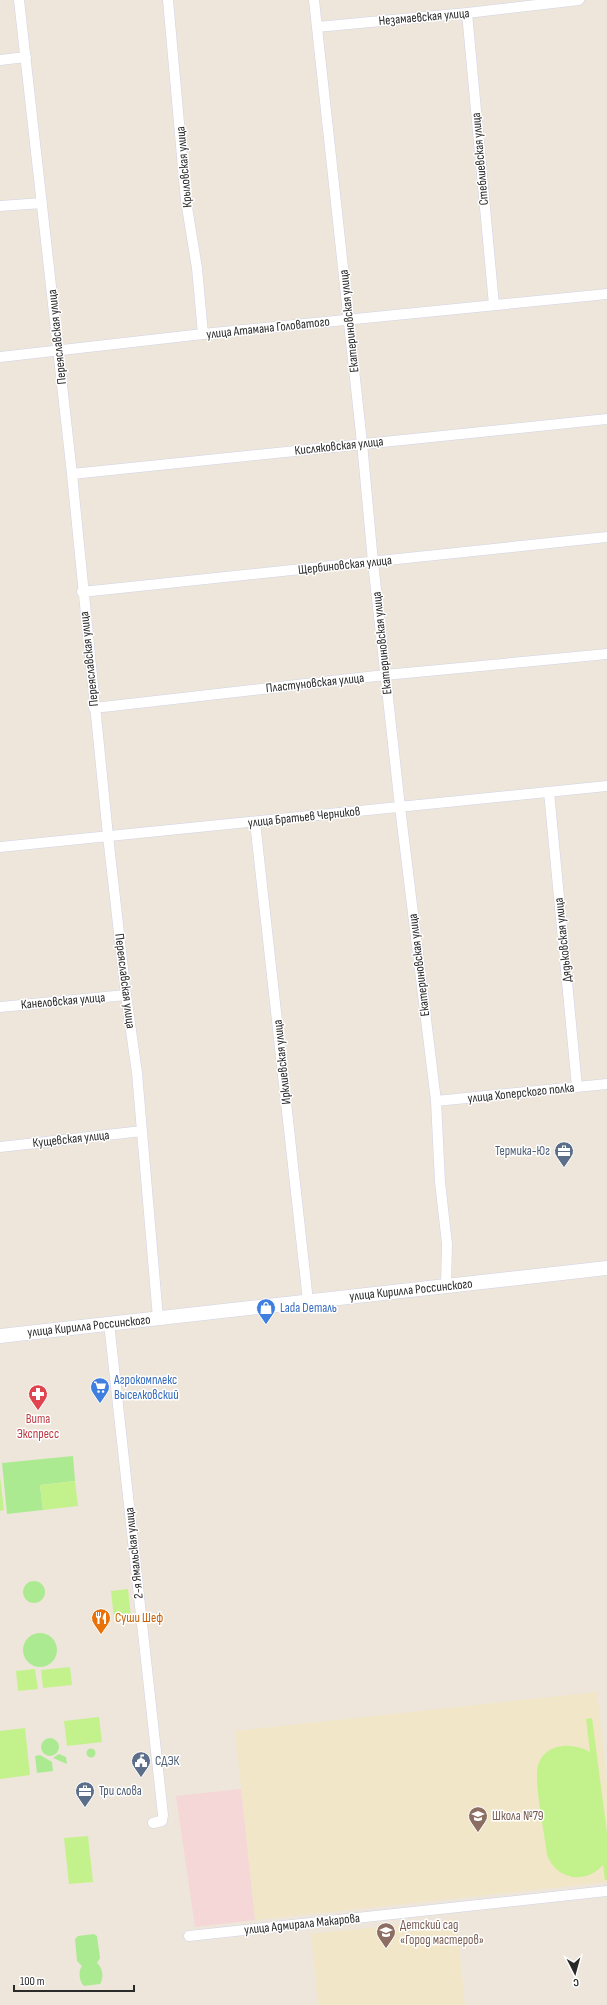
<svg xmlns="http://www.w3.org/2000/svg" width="607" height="2005" font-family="'Sofia Sans Condensed',sans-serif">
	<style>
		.education { fill: #f1e6c8 }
		.medical { fill: #f5d7d7 }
		.green { fill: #acea92 }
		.pitch { fill: #c3f28c }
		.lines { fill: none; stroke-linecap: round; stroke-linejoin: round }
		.street-casing { stroke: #d0d3e5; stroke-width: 11 }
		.secondary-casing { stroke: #d0d3e5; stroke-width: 15 }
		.street { stroke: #fff; stroke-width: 10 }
		.secondary { stroke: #fff; stroke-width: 14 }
		.labels { text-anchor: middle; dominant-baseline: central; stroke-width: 3; stroke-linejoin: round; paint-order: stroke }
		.street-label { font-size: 13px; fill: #2a2a2a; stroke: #fff }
		.service-label { font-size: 13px; fill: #4e5e75; stroke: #fff; text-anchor: start }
		.shop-label { font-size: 13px; fill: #366cbe; stroke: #fff; text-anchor: start }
		.health-label { font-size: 13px; fill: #be3a42; stroke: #fff }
		.food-label { font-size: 13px; fill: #c56008; stroke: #fff; text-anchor: start }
		.education-label { font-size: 13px; fill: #785e54; stroke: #fff; text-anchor: start }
	</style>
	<rect width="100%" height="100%" fill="#eee6db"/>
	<!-- education -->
	<path class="education" d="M597,1692l10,92v98l-352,38 -20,-189z
		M456,1919l9,86h-147l-7,-71z"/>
	<!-- medical -->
	<path class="medical" d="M241,1789l14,131 -60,7 -19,-131z"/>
	<!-- green -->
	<path class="green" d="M73,1456l2,25 -35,4 3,25 -36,4 -5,-51z
		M23 1592a11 11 0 1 1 22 0a11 11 0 1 1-22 0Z
		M23 1650a17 17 0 1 1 34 0a17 17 0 1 1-34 0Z
		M41 1747a9 9 0 1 1 18 0a9 9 0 1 1-18 0Z
		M86.5 1753a4.5 4.5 0 1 1 9 0a4.5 4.5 0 1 1-9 0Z
		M59,1754l7,3 1,7 -14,-6z
		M40,1755l12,7 1,9 -16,2 -2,-17z
		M94,1934l3,2 3,22 -3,5c6,5 7,15 3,21l-16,2c-5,-5 -6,-15 -2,-20l-5,-5 -2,-22 3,-3z"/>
	<!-- pitch -->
	<path class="pitch" d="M0,1476l4,34 -4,1z
		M75,1481l3,25 -35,4 -3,-25z
		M128,1589l3,28 -17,2 -3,-28z
		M70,1667l2,18 -29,3 -2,-18z
		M35,1669l3,20 -20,2 -2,-20z
		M99,1717l3,25 -35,4 -3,-25z
		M592,1718l15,115v47h-2l-2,-15c-17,19 -46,16 -56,-10 -3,-25 -10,-56 -10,-80 0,-31 32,-35 53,-23l-4,-33z
		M25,1728l5,47 -30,4v-48z
		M88,1836l5,46 -24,2 -5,-46z"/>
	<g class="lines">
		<!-- street casing -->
		<g class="street-casing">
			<path id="street" d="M19,0l53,474 36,362 18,159 11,78 21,245
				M168,0l18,201 11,67 6,66
				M314,0l48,443 11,119 27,245 36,294 4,81 7,62 -1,42
				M467,13l27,292
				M317,27l150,-14 112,-13
				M0,60l26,-3
				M0,206l42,-3
				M0,357l203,-23 404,-40
				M72,474l535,-55
				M82,592l525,-55
				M94,708l291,-33 222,-21
				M549,792l28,295
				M255,822l53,479
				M0,847l607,-61
				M0,1007l126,-12
				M436,1101l171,-17
				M0,1147l142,-16
				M109,1323l54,492 -1,6 -9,2
				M189,1936l418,-45"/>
		</g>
		<!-- secondary casing -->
		<g class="secondary-casing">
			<path id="secondary" d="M0,1336l607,-68"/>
		</g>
		<!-- street -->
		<use href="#street" class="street"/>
		<!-- secondary -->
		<use href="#secondary" class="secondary"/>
	</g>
	<!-- icons -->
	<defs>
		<g id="office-pin" transform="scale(1)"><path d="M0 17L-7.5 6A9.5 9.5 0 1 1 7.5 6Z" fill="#5c6f8a" stroke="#fff"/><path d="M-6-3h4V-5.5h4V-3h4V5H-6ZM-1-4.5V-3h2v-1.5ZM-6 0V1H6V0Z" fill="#fff"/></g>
		<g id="shop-pin" transform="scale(1)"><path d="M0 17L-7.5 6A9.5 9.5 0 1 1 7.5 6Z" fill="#3f7fe0" stroke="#fff"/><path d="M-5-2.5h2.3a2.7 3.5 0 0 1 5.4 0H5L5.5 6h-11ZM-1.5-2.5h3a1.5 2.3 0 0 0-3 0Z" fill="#fff"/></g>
		<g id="supermarket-pin" transform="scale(1)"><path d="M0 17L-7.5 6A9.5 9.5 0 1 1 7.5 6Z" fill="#3f7fe0" stroke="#fff"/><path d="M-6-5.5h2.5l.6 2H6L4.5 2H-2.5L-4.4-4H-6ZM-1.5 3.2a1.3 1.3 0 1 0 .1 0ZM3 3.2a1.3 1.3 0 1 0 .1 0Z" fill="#fff"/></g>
		<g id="pharmacy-pin" transform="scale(1)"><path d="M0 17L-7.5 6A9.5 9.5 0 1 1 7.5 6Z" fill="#e0444e" stroke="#fff"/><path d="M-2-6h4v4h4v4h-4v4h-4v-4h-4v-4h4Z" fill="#fff"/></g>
		<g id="restaurant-pin" transform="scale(1)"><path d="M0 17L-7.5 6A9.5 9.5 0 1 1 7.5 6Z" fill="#e8710a" stroke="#fff"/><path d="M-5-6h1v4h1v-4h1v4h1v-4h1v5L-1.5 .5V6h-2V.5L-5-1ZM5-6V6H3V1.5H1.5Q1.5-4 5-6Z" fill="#fff"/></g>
		<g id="civic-pin" transform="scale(1)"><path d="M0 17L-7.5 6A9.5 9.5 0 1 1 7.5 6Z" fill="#5c6f8a" stroke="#fff"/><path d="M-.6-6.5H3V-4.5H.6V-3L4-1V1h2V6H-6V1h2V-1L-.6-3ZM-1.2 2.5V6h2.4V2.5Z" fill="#fff"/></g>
		<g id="school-pin" transform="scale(1)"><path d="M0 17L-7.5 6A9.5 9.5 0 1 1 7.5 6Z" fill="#8d6e63" stroke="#fff"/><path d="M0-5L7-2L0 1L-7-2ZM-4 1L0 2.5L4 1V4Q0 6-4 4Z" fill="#fff"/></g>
	</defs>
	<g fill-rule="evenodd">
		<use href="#office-pin" x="564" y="1151"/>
		<use href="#shop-pin" x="266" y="1308"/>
		<use href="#supermarket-pin" x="100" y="1387"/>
		<use href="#pharmacy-pin" x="38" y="1394"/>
		<use href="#restaurant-pin" x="101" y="1618"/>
		<use href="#civic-pin" x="141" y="1761"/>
		<use href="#office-pin" x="85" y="1791"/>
		<use href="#school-pin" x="478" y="1816"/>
		<use href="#school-pin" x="386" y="1932"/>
	</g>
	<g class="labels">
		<!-- street labels -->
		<g class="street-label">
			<text transform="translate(424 17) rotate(-5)">Незамаевская улица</text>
			<text transform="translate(480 159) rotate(-95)">Стеблиевская улица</text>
			<text transform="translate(184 167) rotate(-95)">Крыловская улица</text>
			<text transform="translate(349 321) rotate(-96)">Екатериновская улица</text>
			<text transform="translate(268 328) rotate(-6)">улица Атамана Головатого</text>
			<text transform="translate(57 337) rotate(-96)">Переяславская улица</text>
			<text transform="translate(339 446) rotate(-6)">Кисляковская улица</text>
			<text transform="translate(345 565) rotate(-6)">Щербиновская улица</text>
			<text transform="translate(382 643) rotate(-96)">Екатериновская улица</text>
			<text transform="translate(89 659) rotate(-96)">Переяславская улица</text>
			<text transform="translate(315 683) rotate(-6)">Пластуновская улица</text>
			<text transform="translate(304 817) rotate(-6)">улица Братьев Черников</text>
			<text transform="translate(563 940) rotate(-96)">Дядьковская улица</text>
			<text transform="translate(419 965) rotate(-97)">Екатериновская улица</text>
			<text transform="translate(125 981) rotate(83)">Переяславская улица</text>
			<text transform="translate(63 1001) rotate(-5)">Канеловская улица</text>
			<text transform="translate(282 1062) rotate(-96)">Ирклиевская улица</text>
			<text transform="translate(521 1093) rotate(-6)">улица Хоперского полка</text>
			<text transform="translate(71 1139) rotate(-6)">Кущевская улица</text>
			<text transform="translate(411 1290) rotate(-6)">улица Кирилла Россинского</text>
			<text transform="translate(89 1326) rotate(-6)">улица Кирилла Россинского</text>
			<text transform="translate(134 1553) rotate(-96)">2-я Ямальская улица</text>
			<text transform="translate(302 1924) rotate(-6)">улица Адмирала Макарова</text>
		</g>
		<!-- service labels -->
		<g class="service-label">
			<text x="550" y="1151" text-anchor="end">Термика-Юг</text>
			<text x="155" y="1761">СДЭК</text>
			<text x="99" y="1791">Три слова</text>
		</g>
		<!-- shop labels -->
		<g class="shop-label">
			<text x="280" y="1308">Lada Dеталь</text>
			<text x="114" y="1380">Агрокомплекс<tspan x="114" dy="15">Выселковский</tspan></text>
		</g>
		<!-- health labels -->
		<g class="health-label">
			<text x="38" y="1419">Вита<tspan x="38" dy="15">Экспресс</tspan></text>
		</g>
		<!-- food labels -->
		<g class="food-label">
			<text x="115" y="1618">Суши Шеф</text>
		</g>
		<!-- education labels -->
		<g class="education-label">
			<text x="492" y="1816">Школа №79</text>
			<text x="400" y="1925">Детский сад<tspan x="400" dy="15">«Город мастеров»</tspan></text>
		</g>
	</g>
	<!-- north arrow -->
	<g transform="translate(575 1973) rotate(174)" stroke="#ffffff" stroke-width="3" paint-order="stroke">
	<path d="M0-3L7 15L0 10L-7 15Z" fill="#2a2a2a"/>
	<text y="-6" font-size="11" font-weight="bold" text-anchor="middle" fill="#2a2a2a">С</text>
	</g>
	<!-- scale -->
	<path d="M14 1985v6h120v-6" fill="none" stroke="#2a2a2a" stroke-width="2"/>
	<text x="20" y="1985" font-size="12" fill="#2a2a2a" stroke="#ffffff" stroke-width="3" paint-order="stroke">100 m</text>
</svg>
